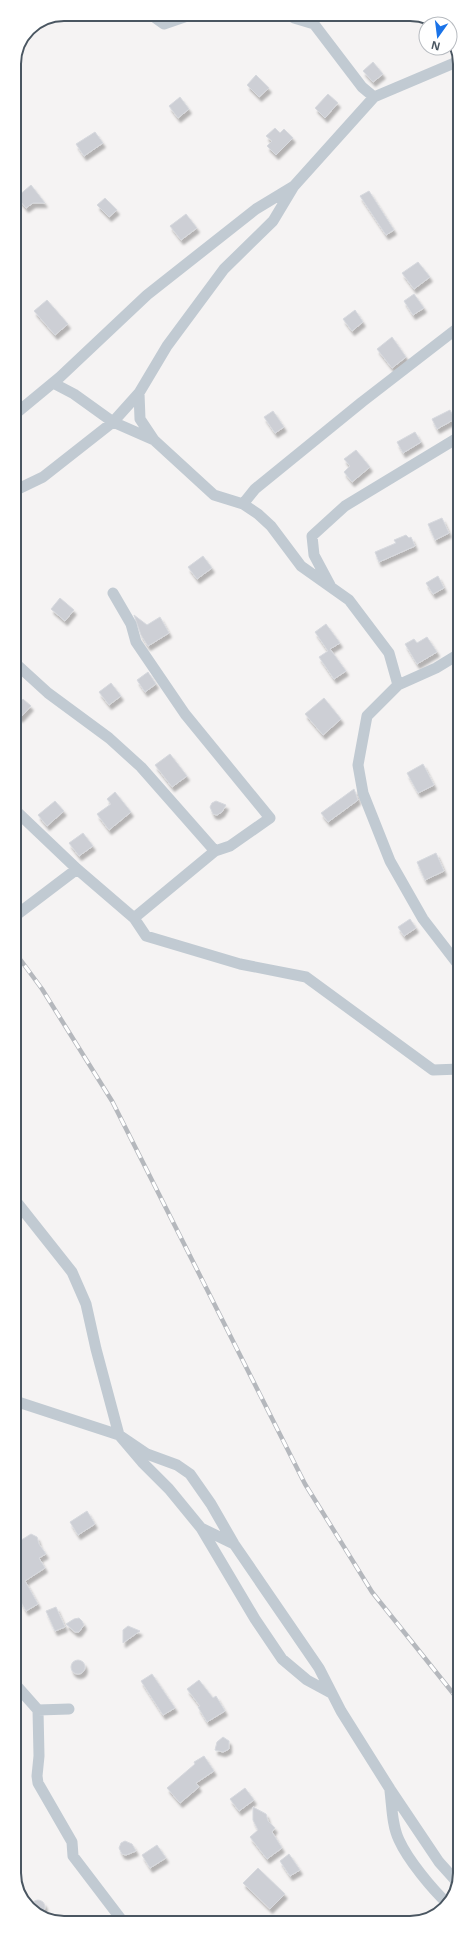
<svg xmlns="http://www.w3.org/2000/svg" width="474" height="1937" font-family="'Noto Sans',sans-serif">
	<style>
		.building { fill: #cdcfd5; stroke: #d7d9de; filter: url(#shadow) }
		.lines { fill: none; stroke-linecap: round; stroke-linejoin: round }
		.street { stroke: #c1cad2; stroke-width: 11 }
		.rail-casing { stroke: #b5b8bd; stroke-width: 4.5 }
		.rail { stroke: #fff; stroke-width: 3; stroke-dasharray: 9; stroke-linecap: butt }
		.rim { fill: none; stroke: #4a5661; stroke-width: 2 }
	</style>
	<defs>
		<filter id="shadow"><feDropShadow dx="2.5" dy="4.5" stdDeviation="1" flood-color="#0004"/></filter>
	</defs>
	<rect width="100%" height="100%" fill="#f5f3f3"/>
	<!-- building -->
	<path class="building" d="M373,62l10,12 -10,8 -10,-11z
		M256,75l13,13 -10,9 -12,-12z
		M328,94l10,9 -13,15 -10,-10z
		M180,97l9,12 -11,9 -9,-12z
		M275,128l5,5 4,-4 9,9 -17,17 -9,-9 5,-5 -6,-5z
		M95,132l8,11 -19,13 -8,-12z
		M31,185l14,18h-12l-7,5 -9,-11z
		M369,191l25,39 -8,5 -26,-39z
		M105,198l12,12 -8,7 -12,-12z
		M186,214l11,14 -16,12 -11,-14z
		M418,262l12,15 -16,12 -12,-16z
		M414,294l10,14 -11,7 -9,-14z
		M47,300l21,24 -13,11 -21,-24z
		M355,310l8,12 -11,9 -9,-12z
		M392,337l14,20 -14,11 -15,-19z
		M450,410l5,9 -18,10 -5,-10z
		M273,411l11,16 -9,6 -11,-16z
		M415,432l6,10 -18,11 -6,-11z
		M356,450l14,17 -18,15 -8,-10 6,-6 -6,-7z
		M442,518l7,15 -14,7 -7,-16z
		M406,535l3,3 2,-1 4,9 -36,16 -4,-10 21,-9 -2,-3z
		M203,556l9,12 -15,11 -9,-12z
		M438,576l6,12 -11,6 -7,-11z
		M60,598l14,12 -9,11 -14,-12z
		M134,615l13,10 13,-8 9,16 -21,13 -7,-11z
		M326,624l14,19 -10,6 16,22 -12,8 -15,-22 9,-6 -13,-19z
		M427,637l10,15 -20,12 -12,-20 9,-5 3,4z
		M148,672l8,12 -11,8 -8,-12z
		M111,683l10,13 -12,9 -10,-13z
		M324,698l17,21 -18,16 -18,-21z
		M23,699l8,7 -11,12 -6,-6v-4z
		M170,754l17,22 -15,11 -17,-22z
		M423,764l11,21 -16,8 -11,-20z
		M354,789l4,11 -30,22 -7,-9z
		M115,792l16,20 -22,18 -12,-16 14,-10 -4,-5z
		M55,801l9,10 -17,15 -9,-11z
		M216,801l10,4 -4,7 -5,3 -4,-1 -3,-7 2,-4z
		M83,833l10,13 -14,10 -10,-13z
		M436,853l8,18 -19,9 -8,-18z
		M410,919l6,9 -12,8 -6,-9z
		M87,1511l8,13 -17,11 -8,-13z
		M31,1534l6,3 2,7 7,10 -7,4 6,10 -20,13 13,23 -12,7 -11,-20v-47z
		M56,1607l9,20 -10,4 -9,-20z
		M79,1618l3,3 2,4 -5,7h-4l-9,-8 8,-5z
		M128,1626l12,5 -17,12v-13z
		M71 1667a7 7 0 1 1 14 0a7 7 0 1 1-14 0Z
		M152,1674l23,34 -12,7 -22,-34z
		M199,1680l14,18 3,-2 9,15 -18,11 -9,-15 2,-1 -13,-17z
		M223,1737l6,4v8l-6,3 -8,-2 2,-8z
		M204,1756l10,15 -18,12 3,4 -19,16 -13,-15 28,-24 -1,-2z
		M245,1788l9,12 -15,11 -9,-12z
		M253,1807l13,7 2,7 7,7 -3,4 10,16 -15,11 -17,-22 8,-7 -5,-10z
		M125,1841l7,3 4,7 -10,4 -4,-1 -3,-6 2,-5z
		M157,1845l9,13 -16,10 -8,-13z
		M289,1854l11,16 -10,6 -10,-15z
		M258,1868l27,26 -15,15 -27,-26z
		M31 1907a7 7 0 1 1 14 0a7 7 0 1 1-14 0Z"/>
	<g class="lines">
		<!-- street -->
		<path class="street" d="M150,14l14,10 29,-10
			M292,14l2,4 20,6 48,63 12,10 85,-36
			M294,186l-21,35 -49,48 -57,77 -28,47 1,26 14,21 60,55 29,9 15,10 13,12 30,40 48,34 40,53 9,32
			M53,383l21,11 39,28 41,18
			M14,415l46,-38 87,-82 109,-86 38,-23 80,-89
			M14,491l29,-14 70,-55 26,-29
			M243,504l12,-15 107,-87 97,-75
			M330,585l-16,-30 -2,-19 33,-30 114,-69
			M459,654l-23,14 -38,17 -31,31 -9,49 5,28 27,68 33,58 37,48
			M14,662l34,31 61,45 32,29 74,84
			M14,809l63,60 57,49 81,-67 15,-5 40,-28 -85,-104 -49,-72 -5,-18 -18,-31
			M19,913l58,-44
			M134,918l12,18 94,28 66,13 127,93 27,-1
			M15,1200l57,72 14,32 10,45 23,86 23,27 27,27 32,39 54,91 27,40 25,21 24,13
			M15,1401l104,34 28,19 30,11 13,9 21,30 23,40 85,124 22,43 49,78 49,73 18,20
			M201,1528l33,16
			M15,1684l23,26 31,-1
			M38,1710l1,46 -2,20 1,7 34,59 1,14 51,67
			M390,1791c2,16 2,35 9,49 9,20 33,49 49,64"/>
		<!-- rail casing -->
		<g class="rail-casing">
			<path id="rail" d="M14,951l28,38 70,112 193,383 67,108 88,110"/>
		</g>
		<!-- rail -->
		<use href="#rail" class="rail"/>
	</g>
	<!-- crop -->
	<path d="M0 0H474V1937H0ZM64 21H410A43 43 0 0 1 453 64V1873A43 43 0 0 1 410 1916H64A43 43 0 0 1 21 1873V64A43 43 0 0 1 64 21Z" fill="#fff" fill-rule="evenodd"/>
	<path class="rim" d="M64 21H410A43 43 0 0 1 453 64V1873A43 43 0 0 1 410 1916H64A43 43 0 0 1 21 1873V64A43 43 0 0 1 64 21Z"/>
	<!-- north arrow -->
	<g transform="translate(438 36) rotate(194)"><circle r="19" fill="#ffffff" stroke="#b7bbc0"/>
	<path d="M0-3L7 15L0 10L-7 15Z" fill="#1a73e8"/>
	<text y="-6" font-size="11" font-weight="bold" text-anchor="middle" fill="#4a5661">N</text>
	</g>
</svg>
